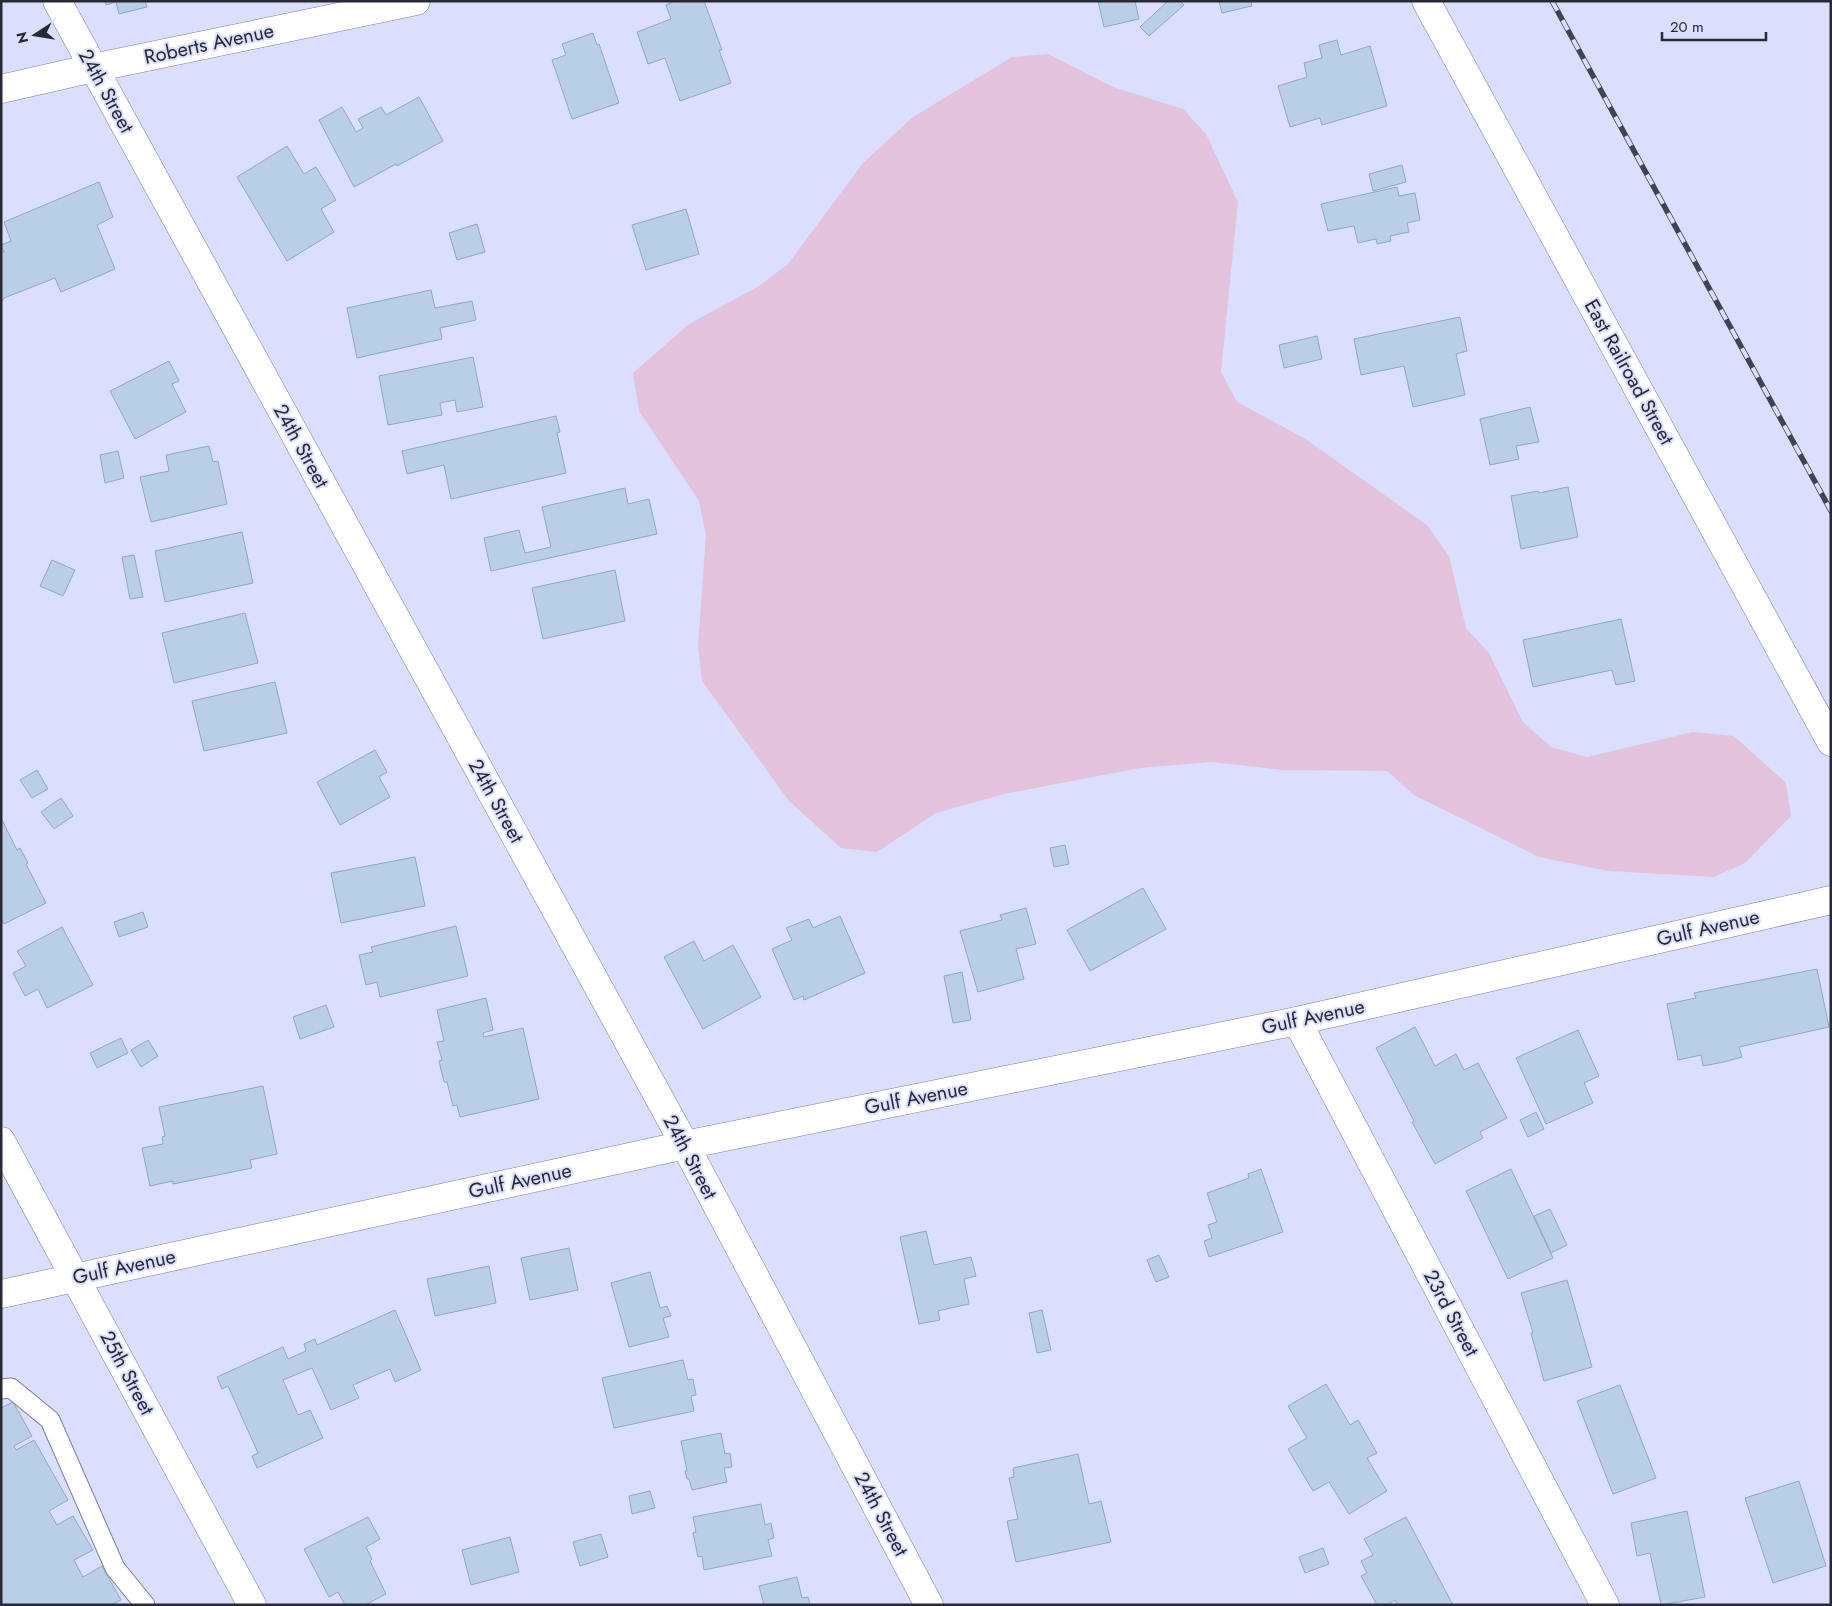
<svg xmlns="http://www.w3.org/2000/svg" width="1832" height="1606" font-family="Jost,sans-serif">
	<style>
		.green { fill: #e3c2db }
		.building { fill: #b9cee7; stroke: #93a7c0 }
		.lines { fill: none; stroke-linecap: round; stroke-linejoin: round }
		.service-casing { stroke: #7b7e9a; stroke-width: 21 }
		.minor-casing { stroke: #7b7e9a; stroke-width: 29 }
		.tertiary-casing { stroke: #7b7e9a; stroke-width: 29 }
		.service { stroke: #fff; stroke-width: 19 }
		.minor { stroke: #fff; stroke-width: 28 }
		.tertiary { stroke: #fff; stroke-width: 28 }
		.rail-casing { stroke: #424352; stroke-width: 5.5 }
		.rail { stroke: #dbdffe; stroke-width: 4; stroke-dasharray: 11; stroke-linecap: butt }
		.labels { text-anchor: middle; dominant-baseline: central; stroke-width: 4; stroke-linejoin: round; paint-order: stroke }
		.street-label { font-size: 20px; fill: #282935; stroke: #dbdffe }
	</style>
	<rect width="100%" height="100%" fill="#dbdffe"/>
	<!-- green -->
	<path class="green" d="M1048,54l65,33 70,22 23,25 32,68 -17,170 16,30 67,36 123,87 22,31 17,72 23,25 34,69 28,25 36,10 106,-25 41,4 52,47 5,33 -46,47 -31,14 -106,-6 -69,-14 -125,-62 -27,-24 -104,-1 -71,-8 -72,6 -136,26 -68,19 -59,39 -36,-4 -52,-47 -87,-120 -4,-35 8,-111 -7,-34 -60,-90 -6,-38 56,-49 70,-38 29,-22 75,-101 50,-46 99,-60z"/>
	<!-- building -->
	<path class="building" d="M105,1h40l2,6 -28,7 -3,-12 -10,3z
		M675,1h29l18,49h-3l12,33 -51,18 -15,-43 -17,6 -11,-32 34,-13 -5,-14z
		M1098,1h37l4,18 -35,8z
		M1168,1h12l4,4 -35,31 -9,-9z
		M1219,1h32l1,5 -30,7z
		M593,33l4,12 2,-1 20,59 -47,16 -20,-59 14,-5 -4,-11z
		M1337,40l4,15 29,-9 17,60 -65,19 -2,-7 -30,9 -12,-41 29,-9 -3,-14 18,-5 -3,-13z
		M419,97l24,44 -46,25 -1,-2 -42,23 -35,-67 23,-13 14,25 7,-4 -5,-9 23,-12 5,8z
		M287,146l17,28 12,-7 20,33 -15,9 13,23 -47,29 -50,-84z
		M1402,165l4,17 -33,9 -4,-17z
		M99,182l14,35 -16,8 18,44 -54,23 -6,-14 -51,20 -3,5v-50l3,-1 -3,-7 10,-4 -7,-19z
		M1397,187l2,9 16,-3 5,27 -13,3 2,9 -19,4 1,5 -14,3 -1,-5 -18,4 -4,-17 -26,5 -7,-27z
		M686,209l13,45 -53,16 -14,-45z
		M477,224l8,28 -28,8 -8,-27z
		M431,290l4,18 37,-7 4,19 -36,8 2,11 -85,19 -10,-50z
		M1460,317l7,34 -11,3 9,41 -52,12 -9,-41 -43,9 -7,-36z
		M1317,336l5,23 -38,9 -5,-23z
		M473,357l10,50 -26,5 -2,-12 -15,3 2,12 -54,10 -9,-49z
		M169,361l10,20 -7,3 14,28 -51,27 -25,-48z
		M1530,407l9,35 -23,4 3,13 -29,6 -10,-46z
		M556,416l4,16 -3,1 9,40 -115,26 -7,-34 -37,9 -5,-23z
		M209,446l4,16 5,-1 9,43 -76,18 -11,-45 29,-6 -3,-16z
		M118,451l6,27 -19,5 -5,-28z
		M1568,487l10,50 -57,12 -10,-53 27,-5 1,2z
		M625,488l3,16 21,-5 8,35 -166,37 -7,-33 35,-8 6,23 26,-6 -9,-40z
		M242,532l11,51 -88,19 -10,-51z
		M134,555l9,42 -13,2 -8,-42z
		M52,560l23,10 -12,26 -23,-10z
		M615,570l10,51 -82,18 -11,-51z
		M245,613l13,50 -84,20 -12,-50z
		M1621,619l14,62 -19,4 -4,-15 -79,17 -10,-47z
		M275,682l12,51 -83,18 -12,-50z
		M375,750l12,22 -8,5 11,20 -50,28 -23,-43z
		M37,770l11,19 -16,9 -12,-18z
		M61,798l12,18 -19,13 -13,-17z
		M1,818l16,32 3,-2 8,15 -2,1 20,39 -42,21 -3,-6z
		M1065,845l4,19 -15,3 -4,-19z
		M415,857l10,49 -84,17 -10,-50z
		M1143,888l23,41 -76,42 -23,-41z
		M1026,908l10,36 -20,5 8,30 -46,13 -18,-61 42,-11 -2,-5z
		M143,912l5,15 -29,10 -5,-15z
		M840,916l25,57 -61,27 -1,-4 -9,4 -22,-51 20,-9 -6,-12 23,-9 4,9z
		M456,926l12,50 -88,21 -3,-15 -11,3 -7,-30 14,-3 -2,-5z
		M62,927l31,58 -46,23 -9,-19 -13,7 -12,-23 13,-7 -9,-15z
		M694,941l10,20 29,-16 28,52 -58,32 -39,-72z
		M1817,969l12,58 -90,20 3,10 -18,5 -21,4 -2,-11 -23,5 -11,-56 29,-6 -2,-5z
		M962,972l9,48 -18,3 -9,-47z
		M486,998l7,32 -10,3 1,4 39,-9 16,71 -79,18 -3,-12 -4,1 -6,-24h-3l-5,-21 3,-1 -5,-18 7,-1 -7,-31z
		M326,1005l8,22 -34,12 -7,-22z
		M1415,1027l20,39 21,-12 8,16 14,-7 29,55 -27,14 3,6 -48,26 -23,-42 2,-1 -38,-73z
		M1578,1030l21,46 -15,7 9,20 -47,21 -30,-66z
		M121,1038l7,15 -31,15 -7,-15z
		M148,1040l10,16 -17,11 -10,-17z
		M263,1086l14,68 -27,6 2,8 -79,16v-3l-23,5 -8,-38 21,-4 -1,-7 3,-1 -6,-29z
		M1536,1112l8,17 -16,8 -8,-17z
		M1261,1169l22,63 -74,25 -5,-16 8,-3 -4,-13 9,-3 -10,-29 42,-15 -1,-4z
		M1511,1169l42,89 -45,21 -42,-88z
		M1550,1209l17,36 -16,8 -17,-37z
		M926,1231l8,34 37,-8 5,19 -12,3 5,25 -31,7 2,9 -21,4 -19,-87z
		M569,1248l9,42 -48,10 -9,-42z
		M1159,1255l10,22 -13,5 -9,-22z
		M489,1266l7,37 -61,13 -8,-37z
		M650,1272l10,36 7,-2 4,10 -8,2 6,19 -40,10 -18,-64z
		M1567,1280l25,87 -48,14 -13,-48h2l-12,-40z
		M395,1310l26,60 -26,12 -5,-13 -37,16 6,13 -28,12 -19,-42 -29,12 15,35 12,-5 13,28 -66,30 -5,-12 6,-3 -30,-67 -6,3 -5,-12 66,-30 5,12 18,-8 -2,-7 11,-5 2,6z
		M1042,1310l9,40 -14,3 -8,-40z
		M683,1360l5,20 5,-1 3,16 -5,1 3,15 -80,17 -12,-50z
		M1326,1384l24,41 8,-5 19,33 -10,5 20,33 -38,23 -20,-32 -16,9 -25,-42 19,-11 -19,-32z
		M1620,1385l36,93 -43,16 -36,-93z
		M13,1402l19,34 -18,10 2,4 18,-10 34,60 -19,11 8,14 16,-9 20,34 -19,10 9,17 19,-11 19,34 -10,5h-110v-197z
		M721,1433l4,21 5,-1 2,14 -8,1 3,14 -35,8 -3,-11h-2l-2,-8h2l-6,-30z
		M1078,1454l11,50 12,-3 10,41 -95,20 -9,-41 11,-2 -9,-41 5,-1 -1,-9z
		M1799,1481l27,85 -53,17 -28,-85z
		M650,1491l5,17 -23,6 -3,-18z
		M761,1504l4,21 6,-2 3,15 -6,2 4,16 -68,14 -2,-14 -4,1 -5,-24 3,-1 -3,-15z
		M1687,1511l18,86 -44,8 -11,-52 -13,3 -6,-33z
		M368,1517l12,22 -14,8 6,12 -2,2 16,33 -21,11h-20l-7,-13 -9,5 -25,-48z
		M1406,1517l47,88h-55l-3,-5 -8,5h-10l-16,-29 6,-3 -6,-12 12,-6 -9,-16z
		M601,1534l7,23 -28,9 -7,-24z
		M510,1537l9,35 -48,13 -9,-35z
		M1323,1548l6,16 -24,9 -6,-16z
		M797,1577l5,21 6,-1 2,8h-46l-5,-19z"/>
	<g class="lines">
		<!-- service casing -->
		<g class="service-casing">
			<path id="service" d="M1,1389l10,-1 39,32 65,148 30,37"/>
		</g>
		<!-- minor casing -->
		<g class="minor-casing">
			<path id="minor" d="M57,1l628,1144 244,460
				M1,89l92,-21 323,-67
				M1297,1021l308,584
				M1,1141l251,464"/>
		</g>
		<!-- tertiary casing -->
		<g class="tertiary-casing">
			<path id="tertiary" d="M1426,1l405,741
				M1,1294l684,-149 612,-124 534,-121"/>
		</g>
		<!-- service -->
		<use href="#service" class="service"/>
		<!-- minor -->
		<use href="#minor" class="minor"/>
		<!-- tertiary -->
		<use href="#tertiary" class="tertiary"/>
		<!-- rail casing -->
		<g class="rail-casing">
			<path id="rail" d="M1552,1l279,510"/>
		</g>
		<!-- rail -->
		<use href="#rail" class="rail"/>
	</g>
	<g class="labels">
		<!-- street labels -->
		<g class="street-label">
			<text transform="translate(209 44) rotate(-12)">Roberts Avenue</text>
			<text transform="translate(106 91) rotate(61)">24th Street</text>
			<text transform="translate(1629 372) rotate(61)">East Railroad Street</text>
			<text transform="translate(301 446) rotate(61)">24th Street</text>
			<text transform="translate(496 801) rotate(61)">24th Street</text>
			<text transform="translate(1708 928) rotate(-13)">Gulf Avenue</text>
			<text transform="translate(1313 1017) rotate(-12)">Gulf Avenue</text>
			<text transform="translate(916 1098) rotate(-11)">Gulf Avenue</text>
			<text transform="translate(690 1157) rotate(62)">24th Street</text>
			<text transform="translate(520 1181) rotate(-12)">Gulf Avenue</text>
			<text transform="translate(124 1267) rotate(-12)">Gulf Avenue</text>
			<text transform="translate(1451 1313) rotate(62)">23rd Street</text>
			<text transform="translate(127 1373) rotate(62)">25th Street</text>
			<text transform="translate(881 1514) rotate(62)">24th Street</text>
		</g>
	</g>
	<!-- border -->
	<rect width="1832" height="1606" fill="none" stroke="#282935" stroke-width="5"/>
	<!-- north arrow -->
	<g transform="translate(35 35) rotate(258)" stroke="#dbdffe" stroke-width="4" paint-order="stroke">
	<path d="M0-4L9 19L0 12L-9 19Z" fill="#282935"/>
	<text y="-8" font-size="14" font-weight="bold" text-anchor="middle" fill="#282935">N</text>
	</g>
	<!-- scale -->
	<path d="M1662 32v8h104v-8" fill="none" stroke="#282935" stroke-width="2.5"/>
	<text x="1670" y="32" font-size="15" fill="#282935" stroke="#dbdffe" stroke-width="4" paint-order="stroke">20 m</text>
</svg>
